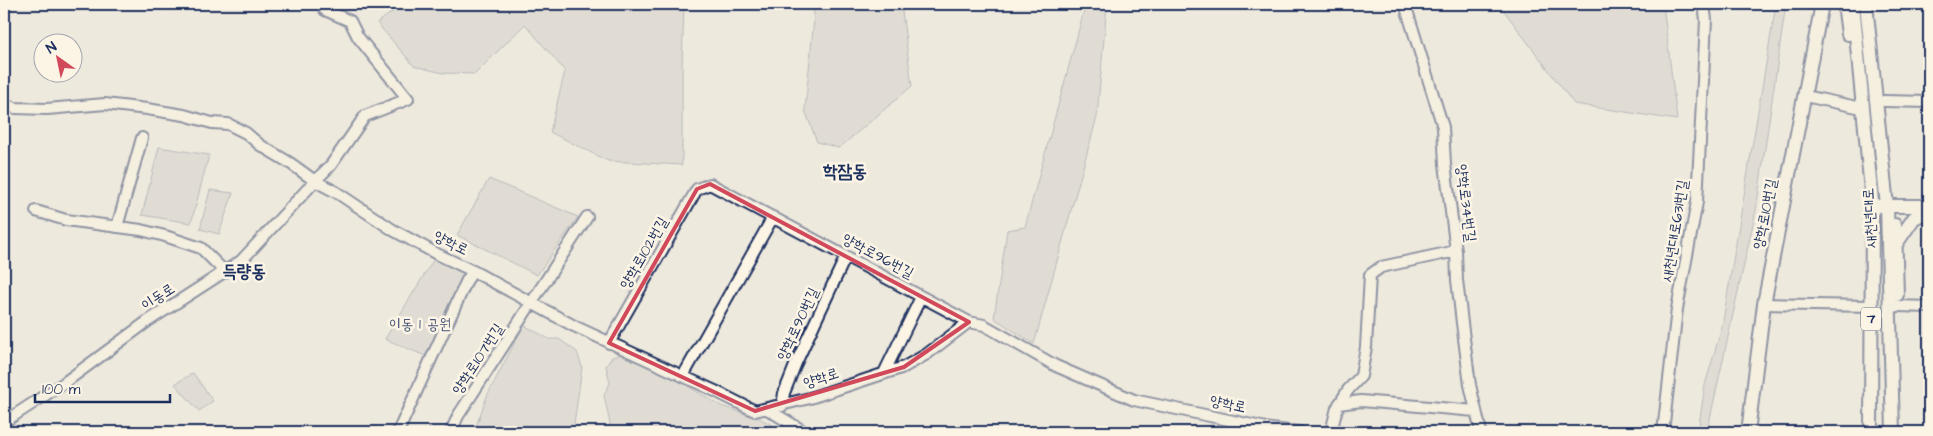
<svg xmlns="http://www.w3.org/2000/svg" width="1933" height="436" font-family="'Architects Daughter','Poor Story',sans-serif">
	<style>
		.green { fill: #cfcdca; stroke: #757e94 }
		.lines { fill: none; stroke-linecap: round; stroke-linejoin: round }
		.minor-casing { stroke: #1b2f5e; stroke-width: 14 }
		.major-casing { stroke: #1b2f5e; stroke-width: 16 }
		.minor { stroke: #fcf5e5; stroke-width: 10 }
		.major { stroke: #fcf5e5; stroke-width: 12 }
		.marked { fill: none; stroke: #d1495b; stroke-width: 4; stroke-linejoin: round }
		.labels { text-anchor: middle; dominant-baseline: central; stroke-width: 5; stroke-linejoin: round; paint-order: stroke }
		.shield { fill: #fcf5e5; stroke: #5e6a86; stroke-width: 1 }
		.shield-label { font-size: 14px; font-weight: bold; fill: #1b2f5e }
		.street-label { font-size: 15px; fill: #1b2f5e; stroke: #fcf5e5 }
		.park-label { font-size: 15px; fill: #485679; stroke: #fcf5e5 }
		.quarter-label { font-size: 18px; font-weight: bold; fill: #1b2f5e; stroke: #fcf5e5 }
	</style>
	<rect width="100%" height="100%" fill="#eee9dd"/>
	<filter id="ink" filterUnits="userSpaceOnUse"><feTurbulence type="fractalNoise" baseFrequency=".02" numOctaves="2"/><feDisplacementMap in="SourceGraphic" scale="10" xChannelSelector="R" yChannelSelector="G"/><feConvolveMatrix kernelMatrix="1 2 1 2 8 2 1 2 1" color-interpolation-filters="sRGB"/></filter>
	<g filter="url(#ink)">
		<!-- green -->
		<path class="green" d="M397,4h287l-2,62v99l-74,-4 -58,-29 15,-61 -40,-47 -50,50 -32,-1 -29,-7 -37,-43 22,-16z
			M813,4h88l11,82 -73,62 -22,-6 -12,-32 9,-91z
			M1082,4h25l-10,113 -63,227 -40,-26 13,-88 18,-3 60,-220z
			M1499,4h164l14,116 -103,-16z
			M1776,4h10l-30,206 -49,222h-9l7,-47 17,-58z
			M159,147l50,8 -18,68 -49,-8z
			M489,179l89,38 -41,58 -80,-40z
			M210,190l23,3 -14,41 -19,-5z
			M437,254l36,17 -45,86 -43,-18z
			M524,325l25,14h10l18,13 5,15 -8,57 4,8h-104l13,-36z
			M623,354l53,25 45,27 40,13 25,13h-172l-4,-8 -6,-29 6,-12 -4,-17 6,-9z
			M193,373l20,28 -14,10 -24,-27z"/>
		<g class="lines">
			<!-- minor casing -->
			<g class="minor-casing">
				<path id="minor" d="M1405,4l38,123 2,37 11,87 1,29 5,43 8,62 11,47
					M1805,96l52,11
					M1884,101l45,1
					M4,104l11,4 32,1 58,-5 42,5 37,6 28,8 16,1 18,9 14,12 30,18 25,18 21,11 57,38 44,24 36,17 101,55 139,64 42,21 55,-13 94,-31 23,-13 42,-32 15,3 72,41 78,34 137,29 28,3
					M36,211l30,9 75,10 24,6 36,12 24,24
					M117,227l25,-89
					M1764,304l106,2
					M1897,306l32,1
					M609,343l88,-154 13,-5 259,138
					M884,373l37,-76
					M683,376l90,-159
					M1339,404l22,-3 114,10
					M782,406l2,-13 12,-30 50,-107
					M767,409l38,23
					M4,422l60,-39 84,-62 93,-60 74,-80 16,-16 34,-49 43,-17 -50,-62 -8,-16 -25,-11 -3,-6
					M398,432l69,-152 6,-9
					M451,432l7,-16 129,-199
					M1331,432l6,-24 11,-18 13,-14 5,-29 4,-72 11,-8 75,-16
					M1663,432l14,-123 20,-107 9,-182 -2,-16"/>
			</g>
			<!-- major casing -->
			<g class="major-casing">
				<path id="major" d="M1844,4l4,30
					M1853,4l19,197 -1,231
					M1866,4l21,202 6,226
					M1879,206h50
					M1895,225l2,70
					M1896,244l18,-26 15,-7
					M1748,432l16,-128 58,-300"/>
			</g>
			<!-- minor -->
			<use href="#minor" class="minor"/>
			<!-- major -->
			<use href="#major" class="major"/>
		</g>
	</g>
	<!-- marked area -->
	<path d="M0 0H1933V436H0ZM710,184l259,138 -65,45 -149,44 -146,-68 88,-154z" fill="#eee9dd" fill-opacity=".55" fill-rule="evenodd"/>
	<path class="marked" d="M710,184l259,138 -65,45 -149,44 -146,-68 88,-154z"/>
	<g class="labels">
		<!-- shield labels -->
		<rect class="shield" x="1861" y="307.5" width="20" height="23" rx="4"/>
		<g class="shield-label">
			<text x="1871" y="319">7</text>
		</g>
		<!-- street labels -->
		<g class="street-label">
			<text transform="translate(1466 203) rotate(83)">양학로34번길</text>
			<text transform="translate(1765 214) rotate(-79)">양학로10번길</text>
			<text transform="translate(1870 218) rotate(-93)">새천년대로</text>
			<text transform="translate(1675 231) rotate(-81)">새천년대로631번길</text>
			<text transform="translate(451 243) rotate(26)">양학로</text>
			<text transform="translate(644 253) rotate(-60)">양학로102번길</text>
			<text transform="translate(878 256) rotate(28)">양학로96번길</text>
			<text transform="translate(158 297) rotate(-33)">이동로</text>
			<text transform="translate(798 324) rotate(-65)">양학로90번길</text>
			<text transform="translate(478 359) rotate(-57)">양학로107번길</text>
			<text transform="translate(821 378) rotate(-18)">양학로</text>
			<text transform="translate(1228 404) rotate(12)">양학로</text>
		</g>
		<!-- park labels -->
		<g class="park-label">
			<text x="420" y="324">이동 1 공원</text>
		</g>
		<!-- quarter labels -->
		<g class="quarter-label">
			<text x="845" y="171">학잠동</text>
			<text x="244" y="271">득량동</text>
		</g>
	</g>
	<!-- margin -->
	<rect width="1933" height="436" fill="none" stroke="#fcf5e5" stroke-width="20"/>
	<rect x="10" y="10" width="1913" height="416" fill="none" stroke="#1b2f5e" stroke-width="2" filter="url(#ink)"/>
	<!-- north arrow -->
	<g transform="translate(58 58) rotate(327)"><circle r="24" fill="#fcf5e5" stroke="#a2a6af"/>
	<path d="M0-4L9 19L0 12L-9 19Z" fill="#d1495b"/>
	<text y="-8" font-size="14" font-weight="bold" text-anchor="middle" fill="#1b2f5e">N</text>
	</g>
	<!-- scale -->
	<path d="M35 394v8h135v-8" fill="none" stroke="#1b2f5e" stroke-width="2.5"/>
	<text x="42" y="394" font-size="15" fill="#1b2f5e" stroke="#fcf5e5" stroke-width="4" paint-order="stroke">100 m</text>
</svg>
